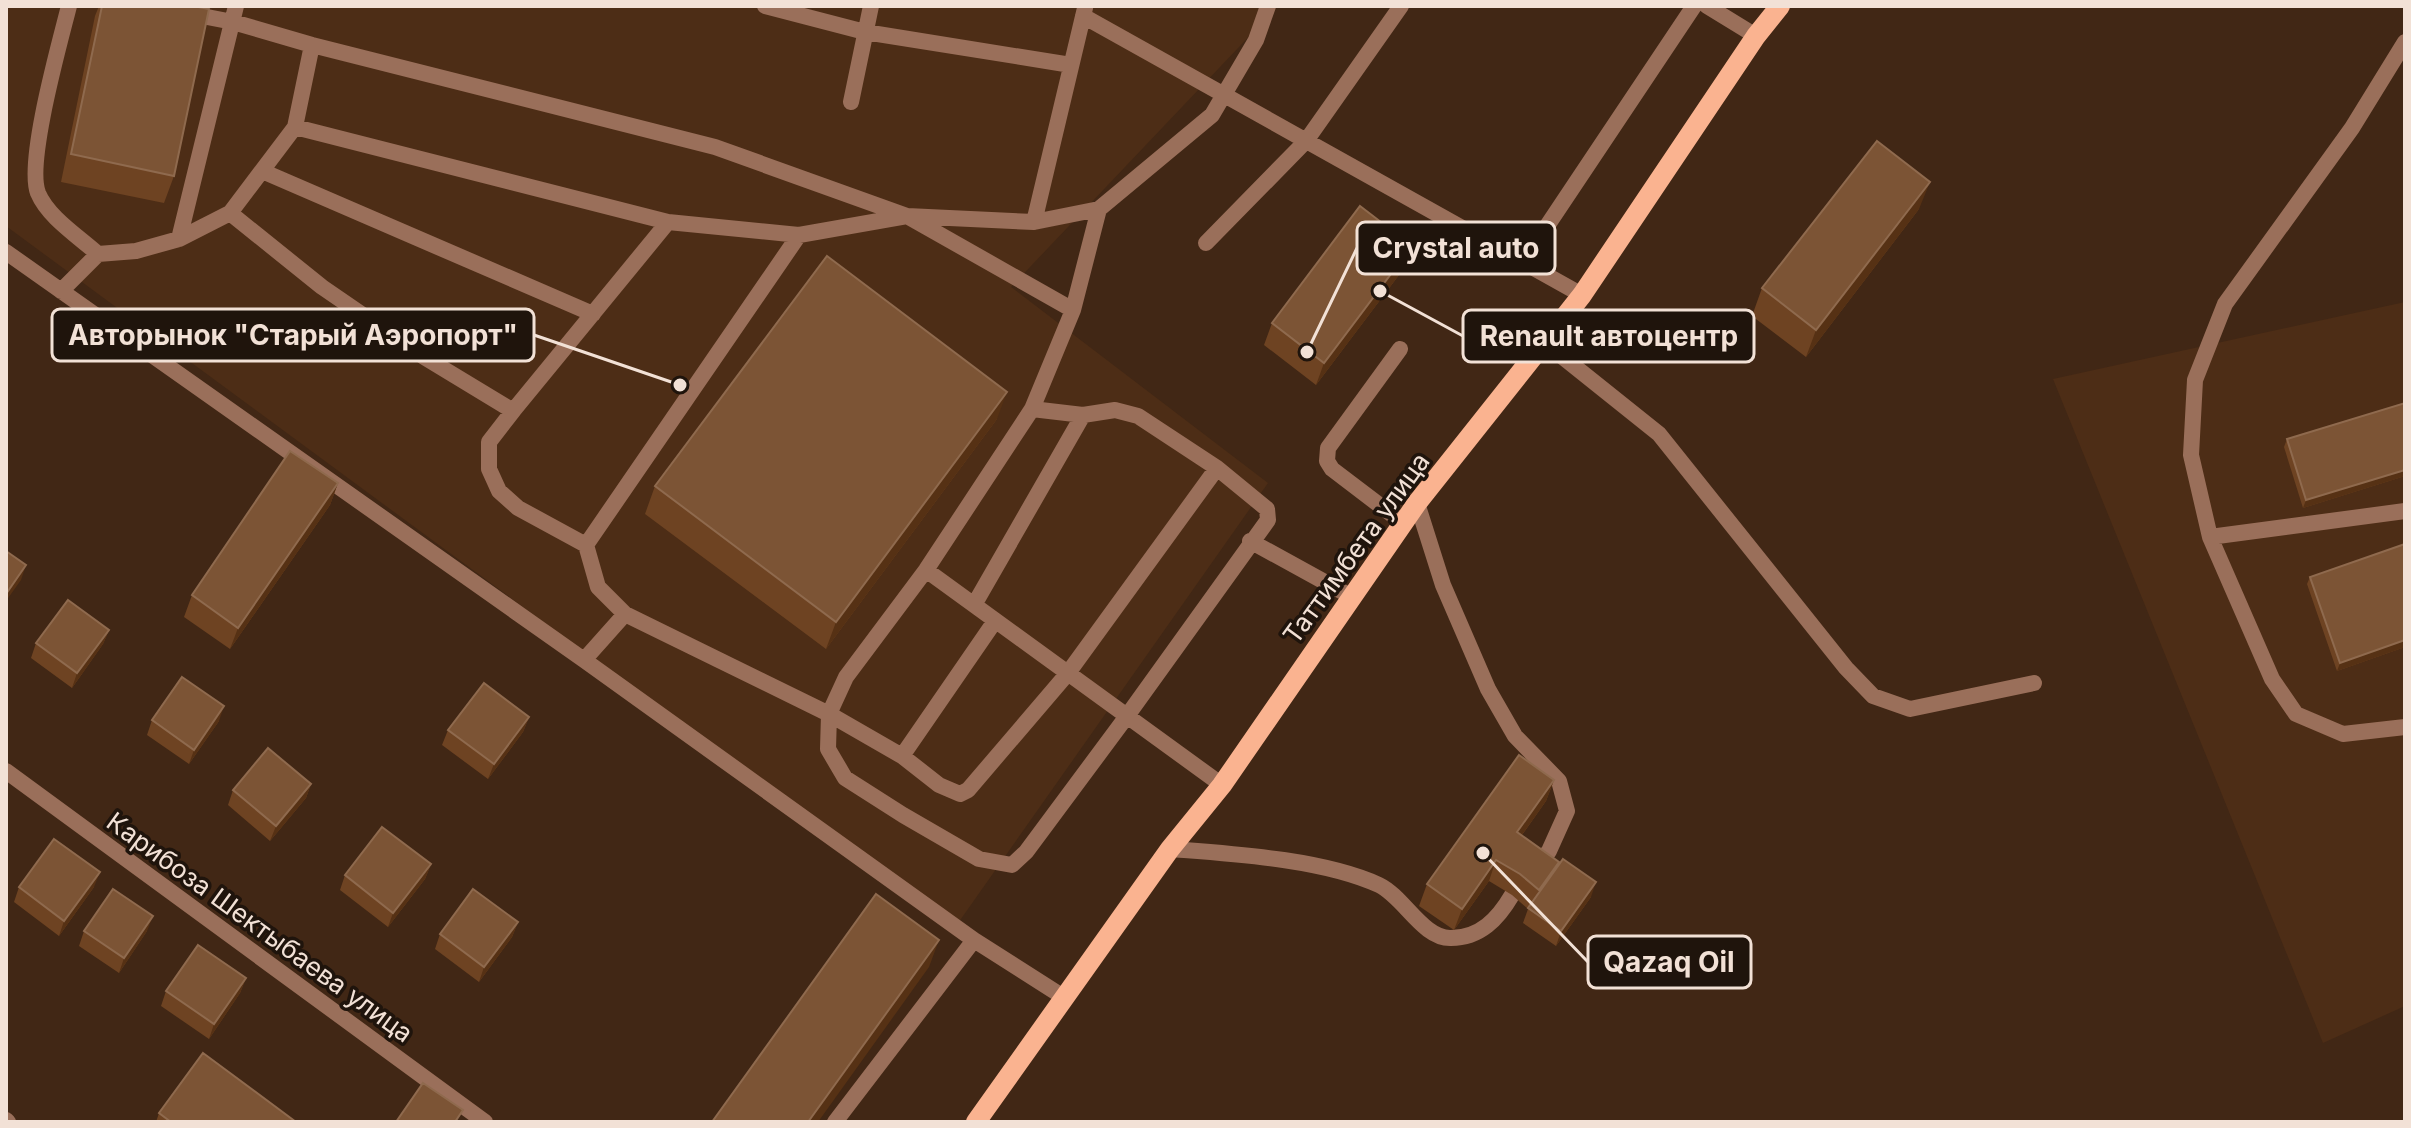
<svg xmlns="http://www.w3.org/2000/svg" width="2411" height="1128" font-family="Inter,sans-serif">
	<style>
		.built { fill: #4d2d16 }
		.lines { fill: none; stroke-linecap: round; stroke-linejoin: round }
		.lane { stroke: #9a6f5a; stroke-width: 16 }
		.street { stroke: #9a6f5a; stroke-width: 16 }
		.primary { stroke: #fab390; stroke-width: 20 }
		.wall { fill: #6e4322 }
		.shaded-wall { fill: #563114 }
		.building { fill: #7c5435; stroke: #8f6a4e; stroke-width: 2 }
		.labels { text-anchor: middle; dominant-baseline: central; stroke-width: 7; stroke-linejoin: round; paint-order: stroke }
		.street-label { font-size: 26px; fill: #f2e1d6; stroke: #1f140c }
		.leader { fill: none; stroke: #f2e1d6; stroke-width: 3 }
		.callout-dot { fill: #f2e1d6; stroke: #1f140c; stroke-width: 3 }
		.callout { fill: #1f140c; stroke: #f2e1d6; stroke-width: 3 }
		.callout-label { font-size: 28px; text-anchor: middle; font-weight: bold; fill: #f2e1d6 }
	</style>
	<rect width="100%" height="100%" fill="#412715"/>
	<!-- built -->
	<path class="built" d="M6,6h1272l-267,281 257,196 -312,443 -950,-700z
		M2405,302v704l-82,37 -270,-664z"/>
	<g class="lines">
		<!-- lane -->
		<path class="lane" d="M69,6c-9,36 -43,156 -31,187 10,24 40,43 60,61l38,-3 43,-12 51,-26 92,74 102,70 89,54 -24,31v27l10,22 19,17 68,37 12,42 27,27 204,100 17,-37 80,-107 106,-161 41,-99 26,-101
			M150,6l83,16 79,23 403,102 192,69 166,94
			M765,6l100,26 206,33
			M1707,6l49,30
			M1083,16l499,279
			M2405,42l-53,86 -127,176 -30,76 -4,75 19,82 62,142 24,35 47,20 62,-7
			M851,102l20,-96
			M295,127l373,95 131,13 108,-19 127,6 65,-13 113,-94 44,-75 12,-34
			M262,171l331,143
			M230,213l65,-86 17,-82
			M1034,222l51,-214
			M179,239l57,-233
			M1206,243l100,-102 95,-135
			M6,252l578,408 390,280 91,58
			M1523,262l171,-256
			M61,291l37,-37
			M1544,342l115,92 187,234 27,28 37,13 124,-26
			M1400,349l-72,99 -1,13 5,8 71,54
			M513,411l155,-189
			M1417,503l26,82 45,104 27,47 44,45 8,30 -18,40 -14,18
			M2210,537l195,-26
			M1250,541l102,56
			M586,545l213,-310
			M926,570l296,215
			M974,605l109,-190
			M995,621l-93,135 -73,-42 -1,35 17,29 58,37 76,44 33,6 14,-13 101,-136 141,-196 -1,-11 -50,-41 -79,-52 -23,-6 -32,5 -51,-6
			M584,660l41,-46
			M902,756l37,29 21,9 8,-4 100,-117 149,-205
			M1170,849c64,5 152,10 209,36 25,12 44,54 72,53 29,0 47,-19 61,-43
			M835,1122l139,-182"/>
		<!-- street -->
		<path class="street" d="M6,771l479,351
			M6,1120l2,2"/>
		<!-- primary -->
		<path class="primary" d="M976,1122l194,-273 52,-64 195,-282 165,-208 174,-259 24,-30"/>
	</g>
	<!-- wall -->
	<path class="wall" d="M99,6h94l-19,170 -10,27 -103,-21 34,-166z
		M1919,209l-113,148 -54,-41 10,-28z
		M1412,246l-7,21 -89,118 -52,-40 8,-22z
		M2405,403v73l-102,32 -19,-61 3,-8z
		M997,419l-171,230 -181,-135 10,-28z
		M338,483l-8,22 -100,144 -46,-32 8,-22z
		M2405,544v103l-68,24 -30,-87 3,-7z
		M109,630l-6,14 -31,44 -41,-30 5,-15z
		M529,717l-6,15 -35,47 -46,-34 6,-15z
		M152,720l67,1 -30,43 -42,-29z
		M1554,780l-8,21 -24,34 37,27 -2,6 34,29 -35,49 -33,-23 5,-14 -16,-14 -23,-14 -35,49 -35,-24 8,-22z
		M311,784l-5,14 -36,43 -42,-36 5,-15z
		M431,864l-6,15 -37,48 -48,-37 5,-15z
		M19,887h75l-35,49 -45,-34z
		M518,922l-6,15 -33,45 -44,-33 5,-15z
		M84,931h63l-28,42 -40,-27z
		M246,978l-6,15 -31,46 -48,-33 5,-15z
		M159,1113l137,9h-140z"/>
	<!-- shaded-wall -->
	<path class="shaded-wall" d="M1930,182l-11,27 -113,148 10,-27z
		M1412,246l-7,21 -89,118 8,-22z
		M1007,392l-10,27 -171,230 10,-27z
		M2405,470v6l-102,32 3,-8z
		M338,483l-8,22 -100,144 8,-21z
		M26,565l-5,15 -15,21v-7z
		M109,630l-6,14 -31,44 5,-15z
		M2405,640v7l-68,24 3,-8z
		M224,706l-5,15 -30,43 5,-14z
		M529,717l-6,15 -35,47 6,-15z
		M1554,780l-8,21 -37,52 8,-21z
		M311,784l-5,14 -36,43 6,-15z
		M1496,860l-7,21 -35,49 8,-21z
		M1559,862l-8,21 -20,28 8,-21z
		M431,864l-6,15 -37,48 5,-14z
		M100,872l-6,15 -35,49 5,-15z
		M1596,882l-5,15 -35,49 5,-15z
		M153,916l-6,15 -28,42 5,-15z
		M518,922l-6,15 -33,45 5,-15z
		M939,940l-10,27 -111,155h-10z
		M246,978l-6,15 -31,46 5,-15z"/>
	<!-- building -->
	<path class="building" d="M102,6h91l16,3 -35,167 -103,-22z
		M1877,141l53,41 -114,148 -54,-42z
		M1360,206l52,40 -88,117 -52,-40z
		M827,256l180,136 -171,230 -181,-136z
		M2405,403v67l-99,30 -19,-61z
		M290,451l48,32 -100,145 -46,-33z
		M2405,544v96l-65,23 -30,-86z
		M6,551l20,14 -20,29z
		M68,600l41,30 -32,43 -41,-30z
		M182,677l42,29 -30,44 -42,-30z
		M484,683l45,34 -35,47 -46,-34z
		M268,748l43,36 -35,42 -43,-36z
		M1519,755l35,25 -37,52 42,30 -20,28 -19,-16 -24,-14 -34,49 -35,-25z
		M382,827l49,37 -38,49 -48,-38z
		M54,839l46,33 -36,49 -45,-34z
		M1563,859l33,23 -35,49 -33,-23z
		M113,889l40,27 -29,42 -40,-27z
		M473,889l45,33 -34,45 -44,-33z
		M876,894l63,46 -131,182h-96z
		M198,945l48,33 -32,46 -48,-33z
		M203,1053l93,69h-125l-12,-9z
		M423,1083l40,27 -8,12h-59z"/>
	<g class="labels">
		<!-- street labels -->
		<g class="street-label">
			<text transform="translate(1356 548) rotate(-54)">Таттимбета улица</text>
			<text transform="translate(260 927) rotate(36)">Карибоза Шектыбаева улица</text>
		</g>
	</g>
	<!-- callouts -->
	<path class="leader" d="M1307 352L1357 248M680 385L534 335M1380 291L1463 336M1483 853L1588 962"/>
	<g class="callout-dot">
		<circle cx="1307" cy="352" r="8"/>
		<circle cx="680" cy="385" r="8"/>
		<circle cx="1380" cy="291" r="8"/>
		<circle cx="1483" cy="853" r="8"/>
	</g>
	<g class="callout">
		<rect x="1357" y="222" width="198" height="52" rx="8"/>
		<rect x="52" y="309" width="482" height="52" rx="8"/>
		<rect x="1463" y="310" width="291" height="52" rx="8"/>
		<rect x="1588" y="936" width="163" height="52" rx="8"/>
	</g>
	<g class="callout-label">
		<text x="1456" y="258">Crystal auto</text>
		<text x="293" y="345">Авторынок "Старый Аэропорт"</text>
		<text x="1609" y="346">Renault автоцентр</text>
		<text x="1669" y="972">Qazaq Oil</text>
	</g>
	<!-- border -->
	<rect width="2411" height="1128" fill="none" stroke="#f2e1d6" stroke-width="16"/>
</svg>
